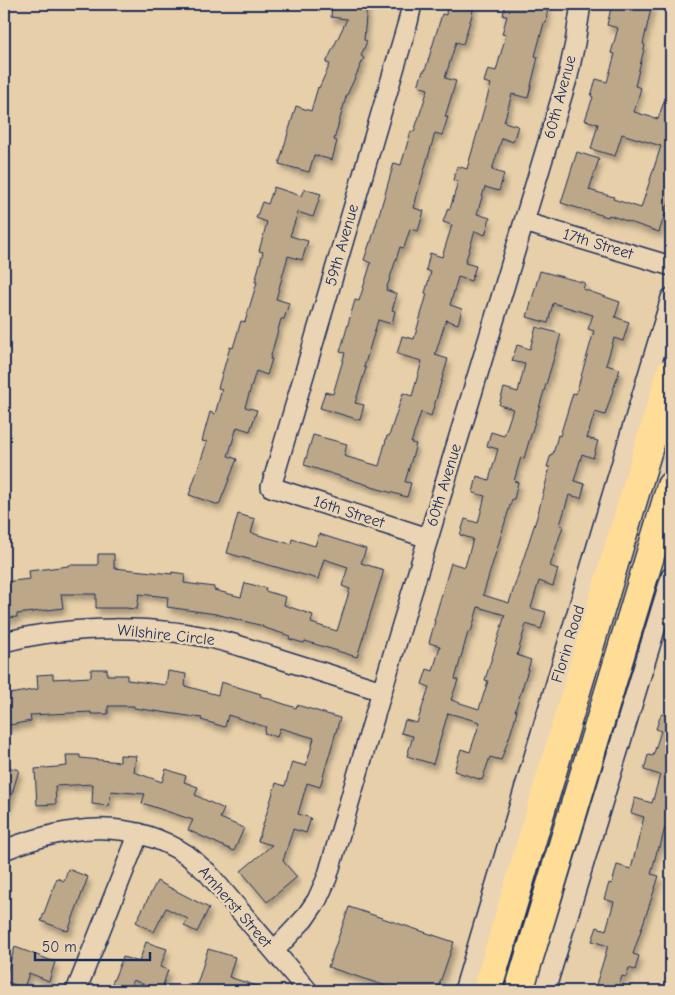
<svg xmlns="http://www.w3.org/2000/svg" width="675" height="995" font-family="'Comic Neue',sans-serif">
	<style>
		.building { fill: #bca889; stroke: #1b2f5e; fill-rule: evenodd; filter: url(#shadow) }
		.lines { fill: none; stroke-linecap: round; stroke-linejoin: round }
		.minor-casing { stroke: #1b2f5e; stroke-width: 22 }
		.primary-casing { stroke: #1b2f5e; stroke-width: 31 }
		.minor { stroke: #ebd4b3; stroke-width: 19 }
		.primary { stroke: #ffdd96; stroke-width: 28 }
		.labels { text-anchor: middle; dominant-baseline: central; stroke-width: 5; stroke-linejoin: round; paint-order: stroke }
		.street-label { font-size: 16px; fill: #1b2f5e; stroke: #ebd4b3 }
	</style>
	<defs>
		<filter id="shadow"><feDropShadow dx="3" dy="5.5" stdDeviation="2.5" flood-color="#0004"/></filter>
	</defs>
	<rect width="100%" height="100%" fill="#e7cfa9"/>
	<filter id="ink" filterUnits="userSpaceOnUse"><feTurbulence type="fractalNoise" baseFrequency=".02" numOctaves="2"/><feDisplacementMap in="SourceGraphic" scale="10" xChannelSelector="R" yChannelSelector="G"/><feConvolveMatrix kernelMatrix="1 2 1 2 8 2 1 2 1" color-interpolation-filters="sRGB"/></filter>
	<g filter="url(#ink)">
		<!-- building -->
		<path class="building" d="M332,4h35l-3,36 3,1 -6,15 3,2 -18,39 -12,43 3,1 -5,19 -18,-5 -5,17 -30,-8 17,-58 15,5 7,-24 1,1 11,-24 -4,-1 21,-44 -16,-2z
			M447,4h27l-2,11 -9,29 -7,-2 -11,36 11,3 -11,36h3l-6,18 -7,-2 -18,62 -3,13 10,3 -6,20 -8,-2 -6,19 -4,-1 -14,43 11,4 -5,16 3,1 -3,13 -14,-4 -14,47 2,1 -11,35 9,2 -4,15 -40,-12 5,-16 8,2 12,-41 -5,-1 15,-52 4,1 12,-38 -7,-3 6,-18h1l23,-79 7,2 10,-34 3,1 14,-43 -10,-3 5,-15h2l17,-57 4,1z
			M505,4h31l-1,1 13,2 -2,16h-2l-9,33 3,1 -10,41 -16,-4 -8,28 14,4 -5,16 -11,-4 -10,32 12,4 -5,17 -14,-4 -8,27 13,4 -5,17 -10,-4 -10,32 11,3 -5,15 -13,-4 -8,28 12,4 -4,15 -12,-4 -11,35 13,4 -17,57 -10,-4 -10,31 5,1 -11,38 6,1 -4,14 -39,-11v-1l-64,-20 9,-30 34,9 -3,12 35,10 8,-30h2l14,-43 9,3 10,-35 -25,-7 5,-18 12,3 13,-45 -2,-1 6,-21 -5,-2 4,-17 12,4 10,-32 -9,-3 5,-14 2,1 8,-27 -5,-2 4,-14 10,3 24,-85 -7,-2 4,-13 8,2 10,-36 -4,-1 5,-18h-4z
			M612,4h40l-9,40 2,1 -10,41 6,2 -7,24 24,7 11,-32 2,1v108l-12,36 -50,-17 -1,2 -47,-14 16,-51 22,7 -10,31 25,7 -1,2 28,9 20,-62 -39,-12 -7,22 -24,-7 7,-25 -13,-4 8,-23 -2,-1 5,-17 11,3 8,-28 -4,-1 7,-25 -11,-3z
			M274,187l27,9 3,-7 17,5 -8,23 -15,-5 -8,24 18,5 -6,19 -14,-4 -12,43 13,4 -5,16h-3l-11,40h2l-5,16 -11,-4 -11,36 12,3 -7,21 -13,-4 -9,29 9,3 -18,46 -30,-10 18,-53 -5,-1 8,-29 5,2 7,-25 -4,-1 12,-41 3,1 8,-27 4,1 12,-40h-2l8,-30 -4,-1 8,-29 -11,-4 6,-16 6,2z
			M540,271l45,12 -2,6 37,13 -5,15 14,5 -6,19 -9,-3 -8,27 14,4 -15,46 -10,-3 -8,26 11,3 -5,17 -11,-4 -8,27 11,3 -4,14 -12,-3 -9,30 3,1 -13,40 8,3 -5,17 -14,-5 -8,27 15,4 -5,17 -15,-5 -9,31 14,5 -16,51h2l-6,21 -10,28 -11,-3 -8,23 -28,-9 7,-22 9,3 10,-30 -32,-9 -15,51 -26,-8 6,-20 -12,-3 4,-13 12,3 12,-36 -7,-3 5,-15 6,2 7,-25 -11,-3 6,-22h-1l17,-58 14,4 8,-28 -13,-4 5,-16 13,4 7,-27 -12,-3 4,-17 12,4 9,-31 -11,-3 4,-14 13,4 9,-27 -14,-4 5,-17 14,4 7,-28 -13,-3 5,-16 13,4 6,-22 25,7 -37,124 -3,-1 -7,24 4,1 -4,17h-2l-29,96 26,8 28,-86 13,-50h-3l4,-13h2l5,-19 2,1 13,-43 3,1 18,-63 -6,-2 5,-14 -40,-12 -5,20 -21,-6zM478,607l27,8 -20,65 3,1 -9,28 -28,-9 7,-20 -3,-1 13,-47h3z
			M238,514l17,5 -4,14 40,11 1,-5 23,7 4,-12 47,15 -5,14 23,7 -27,87 -52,-16 -1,2 -15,-4 1,-3 -28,-9 1,-1 -47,-12 -49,-7 1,-10 -29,-3 -2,15 -12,-1h-29v-14h-35l2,14 -46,6v3l-13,1v-36l26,-3 -1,-8 39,-5v-1h30v-11h16v14l58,6v-2l13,2 -1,9 30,4v3l27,7 4,-14 21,5 -1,3 21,6 -2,8 29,10 -2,8 26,8 13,-42 -8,-3 6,-19 -24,-8 -6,20 -91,-26z
			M91,669h16v6h20v5l39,5 2,-14 18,3 -1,12 33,9 3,-13 40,12 -1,2 36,12 1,-3 43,13 -20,69 -13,-4 -9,31 13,4 -5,15 -13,-4 -10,32 14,16 -30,25 -26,-31 31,-26 -14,-4 18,-58 9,3 7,-24 14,4 8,-28 -34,-10 -3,9 -13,-4 2,-6 -38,-12 -3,12 -24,-7 1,-2 -68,-10v-2h-26v8h-17v-2l-61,3 1,6 -27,5v-31l34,-6 -1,-14 16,-1v5l38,-2z
			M669,707h2v122l-6,-2 -5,20h-2l-7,27 8,2 -26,78 6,2 -4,14 -6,-2 -3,9 -4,-1 -5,15h-23l14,-45 -16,-5 5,-14 9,3 8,-28 -10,-3 5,-16 3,1 5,-19 14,4 13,-52 -13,-4 4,-15 17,5 8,-28 -16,-5 4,-15 5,1 8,-25 -5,-2 5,-15 5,1z
			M66,755h14v3l40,4v-7l16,1 -2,16 28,10 4,-13 20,7 -2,6 14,5 -3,8 29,14 -4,9 24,10 -10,23 -46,-21 5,-10 -51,-17 3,-9 -34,-3 -2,15 -17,-2 1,-20 -38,2 1,18 -19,1 -2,-36 32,-3z
			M4,766l15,4 -12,40 -3,-1z
			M68,869l20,8 -20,54 -27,-10 16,-43 7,3z
			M157,881l52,27 -12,24 -13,-6 4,-7 -22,-11 -12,24 -18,-10z
			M349,907l105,35 -17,49h-53l2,-5 -58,-19z
			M146,942l21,7 -7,18 8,3 -7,21 -28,-11 -2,4 15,5 -1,2h-36l14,-34 16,5z
			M15,947l40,15 -6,19 -20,-8 -5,15 -20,-7z
			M208,949l27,8 -6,20 37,12v2h-71z"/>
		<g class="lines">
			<!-- minor casing -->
			<g class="minor-casing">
				<path id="minor" d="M412,4l-4,18 -137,465 157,51
					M524,222l147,44
					M4,642c66,-17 155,-18 222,0 17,4 34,11 51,16 35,11 70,22 105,33
					M4,850c62,-24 124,-34 183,5 7,5 13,12 20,17l101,119
					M274,951l30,-32 13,-19 10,-22 55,-187 186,-615 7,-33 6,-39
					M76,991l63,-158
					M464,991l207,-693
					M545,991l126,-414"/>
			</g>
			<!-- primary casing -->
			<g class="primary-casing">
				<path id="primary" d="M487,991l184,-619
					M519,991l152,-505"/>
			</g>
			<!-- minor -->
			<use href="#minor" class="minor"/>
			<!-- primary -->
			<use href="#primary" class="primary"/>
		</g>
	</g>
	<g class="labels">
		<!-- street labels -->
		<g class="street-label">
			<text transform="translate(560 97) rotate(-75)">60th Avenue</text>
			<text transform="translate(598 244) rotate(17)">17th Street</text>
			<text transform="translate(342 245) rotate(-74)">59th Avenue</text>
			<text transform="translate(444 485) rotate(-73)">60th Avenue</text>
			<text transform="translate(349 512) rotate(18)">16th Street</text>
			<text transform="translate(166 635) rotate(6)">Wilshire Circle</text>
			<text transform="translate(568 644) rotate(-73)">Florin Road</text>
			<text transform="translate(235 907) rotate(49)">Amherst Street</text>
		</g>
	</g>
	<!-- margin -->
	<rect width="675" height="995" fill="none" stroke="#ebd4b3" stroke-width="20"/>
	<rect x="10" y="10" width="655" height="975" fill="none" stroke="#1b2f5e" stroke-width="2" filter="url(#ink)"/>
	<!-- scale -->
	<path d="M35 952v8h115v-8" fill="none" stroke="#1b2f5e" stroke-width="2.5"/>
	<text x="42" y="952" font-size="15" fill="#1b2f5e" stroke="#ebd4b3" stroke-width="4" paint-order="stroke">50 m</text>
</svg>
